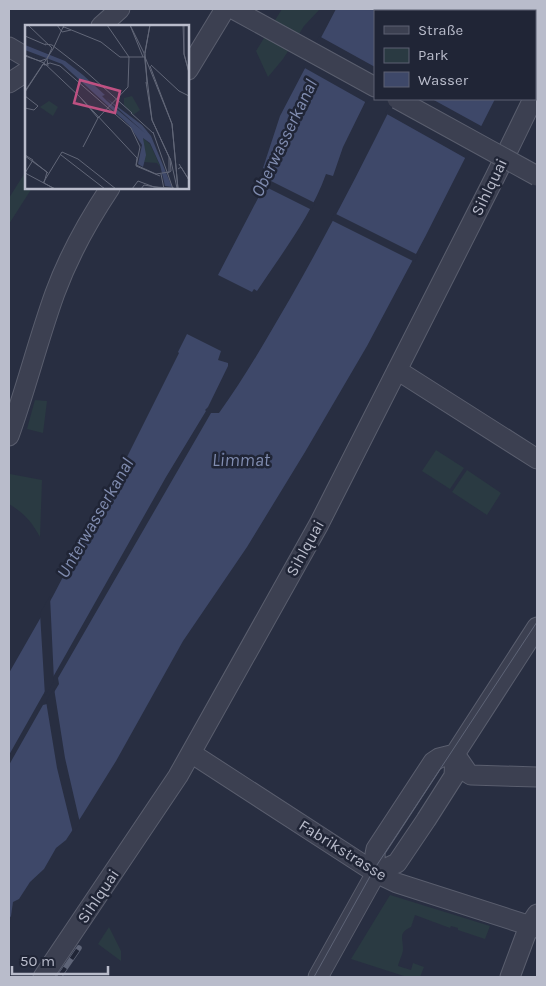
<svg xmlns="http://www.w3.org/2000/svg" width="546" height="986" font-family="Karla,sans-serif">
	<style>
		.green { fill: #2a3a42 }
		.water { fill: #3e4869 }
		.pier { fill: #282e41 }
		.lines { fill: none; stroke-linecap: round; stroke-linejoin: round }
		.minor-casing { stroke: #5a5e6e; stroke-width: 21 }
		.minor { stroke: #3c4051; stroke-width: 19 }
		.tram { stroke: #5e6477; stroke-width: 1 }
		.rail-casing { stroke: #5e6477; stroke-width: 5.5 }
		.rail { stroke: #202536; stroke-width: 4; stroke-dasharray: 11; stroke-linecap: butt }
		.minor-bridge-casing { stroke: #5a5e6e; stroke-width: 21; stroke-linecap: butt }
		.minor-bridge { stroke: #3c4051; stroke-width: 19 }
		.labels { text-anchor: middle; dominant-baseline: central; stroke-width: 5; stroke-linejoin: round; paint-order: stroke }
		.street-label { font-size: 16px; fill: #b9bccb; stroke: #202536 }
		.water-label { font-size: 18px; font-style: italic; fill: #818db1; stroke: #202536 }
		.inset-road { fill: none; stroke: #626778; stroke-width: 1 }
		.view { fill: #bf5182; fill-opacity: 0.15; stroke: #bf5182; stroke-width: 2.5 }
		.inset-edge { fill: none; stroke: #b9bccb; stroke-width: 2.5 }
	</style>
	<rect width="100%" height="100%" fill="#282e41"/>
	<!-- green -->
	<path class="green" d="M282,9h38l-16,17 -21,33 -15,18 -12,-26z
		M26,171v17h6l-23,36v-26z
		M35,400l12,1 -4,32 -16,-4z
		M436,450l28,18 -14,21 -28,-18z
		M467,470l34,23 -14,22 -35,-23z
		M10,474l32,6 -2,57c-8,-15 -16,-24 -31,-33z
		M390,895l100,31 -5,13 -27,-9v-2l-7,-2 -1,2 -35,-13 -4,12c-13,6 -8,11 -8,22 0,5 -4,12 -5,17l13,4 2,-7 11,4 -4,10h-13l-56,-18z
		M109,927l12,24v10l-23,-17z"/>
	<!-- water -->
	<path class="water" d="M336,9h75l-1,2h-35v71l-32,65 -10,29 -7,-2c-16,44 -44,79 -69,117l-3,-2 -2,3 -34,-17 50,-96 2,-8 -7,-3 17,-52z
		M441,9h96v6l-2,5v-9h-95z
		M395,99h100l-70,138 -58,109 -62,106 -58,95 -64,94 -67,120 -33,53 -17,26 -10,8 -12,21 -14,13 -11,17 -6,3 -2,14 -2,3v-154l34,-60 4,-1 12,-20 -1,-6 153,-265h8c27,-37 49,-77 72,-116 37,-65 71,-131 104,-198z
		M187,334l34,17 -3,9 10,3v3l-20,41 -3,3 1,1 -40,66 -157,278v-82l44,-77 43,-82 6,3 16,-33 -1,-7 62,-124 -1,-1z"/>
	<!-- pier -->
	<path class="pier" d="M319,36l56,31v21l-8,15 -64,-36z
		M393,99h39l51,28 -16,32 -82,-46z
		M267,179l48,24 -3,7 -48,-24z
		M334,213l84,42 -3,7 -84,-42z
		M50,596l4,85 -9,15 -5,-83z
		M54,688l11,70 15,65 -7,10 -16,-65 -11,-67z"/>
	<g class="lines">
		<!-- minor casing -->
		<g class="minor-casing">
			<path id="minor" d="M233,9l142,78
				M101,26l19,-17
				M9,47l17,10
				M188,70l37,-61
				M9,83l17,-11
				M397,370l140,89
				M9,436c17,-47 29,-96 46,-143 14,-38 33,-72 55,-105
				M191,753l185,120 21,10 140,45
				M455,754l13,19 3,2 66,2
				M376,873l21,-10 29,-43 28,-44 1,-22 82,-127
				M43,977l135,-201 141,-252 176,-347 38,-78
				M318,977l58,-104 -1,-19 1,-5 57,-87 6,-4 16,-4
				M510,977l19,-51 8,-12"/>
		</g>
		<!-- minor -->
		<use href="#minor" class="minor"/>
		<!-- tram -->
		<path class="tram" d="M314,977l59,-106 164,-249"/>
		<!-- rail casing -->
		<g class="rail-casing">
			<path id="rail" d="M59,977l20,-29"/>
		</g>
		<!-- rail -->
		<use href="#rail" class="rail"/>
		<!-- minor-bridge casing -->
		<g class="minor-bridge-casing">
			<path id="minor-bridge" d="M397,99l140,77"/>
		</g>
		<!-- minor-bridge -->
		<use href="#minor-bridge" class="minor-bridge"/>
	</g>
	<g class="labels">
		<!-- street labels -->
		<g class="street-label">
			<text transform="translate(489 187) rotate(-64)">Sihlquai</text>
			<text transform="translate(305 548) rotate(-61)">Sihlquai</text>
			<text transform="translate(343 850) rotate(32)">Fabrikstrasse</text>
			<text transform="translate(98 896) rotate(-56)">Sihlquai</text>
		</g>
		<!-- water labels -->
		<g class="water-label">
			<text transform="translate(284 138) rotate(-64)">Oberwasserkanal</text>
			<text x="241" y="460">Limmat</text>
			<text transform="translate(95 518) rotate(-60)">Unterwasserkanal</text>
		</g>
	</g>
	<!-- overview -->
	<g transform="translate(25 25)">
		<rect width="164" height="164" fill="#282e41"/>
		<path d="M107,71l8,14 -7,5 6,7 -15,-17v-7zM24,76l9,6 -5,9 -13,-9zM118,113l7,6 11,24 -4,-5 -13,-1z" fill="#2a3a42"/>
		<path d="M0,20l40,16 18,14 22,20 -3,1 5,5 38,32 -39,-35 36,27 9,11 21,51 -7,-1 -5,-21 -10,-22 -7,-5 3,17 -3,12 -5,-3 4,-19 -13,-20 -67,-61 -37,-14z" fill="#3e4869"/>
		<path class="inset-road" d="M3,0l24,23 -5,11 1,7M32,0l5,7 9,-2M82,0l22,32M105,0l13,32M158,0l1,29 5,18M159,0v29l5,19M37,4l2,-2 37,15 19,15h25M0,11l21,9M20,19l7,1 31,24 49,44M120,28l5,-28M0,30l19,8 36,34 57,61 -1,7 20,9 13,-2v-15l-17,-37 -8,-67 -14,-28M0,31l15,5 6,-2M120,32l27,67 6,65M19,40l6,-2 10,3 71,62 9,19 -4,19 24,10M126,40l28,26 10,5M125,41l22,58 6,65M121,57l6,38 19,41 6,27M122,59l-2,-32 5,-27M0,66l18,-27 3,1M0,67l28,-43 11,-24M0,71l13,10 -4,4 -9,-2M55,72l18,21 -15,29M106,88l22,20M73,93l30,-31 1,-30M128,107l20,57M0,130l8,5 -8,13M36,130l44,34M0,131l22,16 -3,11 11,6M53,134l38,30M8,136l15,12M154,139l10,16M153,144l3,-2 8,13M0,148l30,16M143,148l3,-2 -1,-13M136,149l3,15M18,158l19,-31 16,7M107,164l6,-8 16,6 20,1M116,164l3,-4 24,4"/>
		<path class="view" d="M55,55l40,11 -5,22 -41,-10z"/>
		<rect width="164" height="164" class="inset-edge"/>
	</g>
	<!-- border -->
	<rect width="546" height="986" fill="none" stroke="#b9bccb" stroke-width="20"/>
	<!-- legend -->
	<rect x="374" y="10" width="162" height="90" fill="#202536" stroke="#5d6172"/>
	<rect x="384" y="26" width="25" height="8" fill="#3c4051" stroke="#5d6172"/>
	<text x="418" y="35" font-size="15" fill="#b9bccb">Straße</text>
	<rect x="384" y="48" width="25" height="15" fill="#2a3a42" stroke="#5d6172"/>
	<text x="418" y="60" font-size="15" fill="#b9bccb">Park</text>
	<rect x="384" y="72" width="25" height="15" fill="#3e4869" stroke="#5d6172"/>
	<text x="418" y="85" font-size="15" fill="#b9bccb">Wasser</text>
	<!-- scale -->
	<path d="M12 966v8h96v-8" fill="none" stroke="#b9bccb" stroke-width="2.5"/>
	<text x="20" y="966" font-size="15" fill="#b9bccb" stroke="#202536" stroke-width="4" paint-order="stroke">50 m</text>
</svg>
